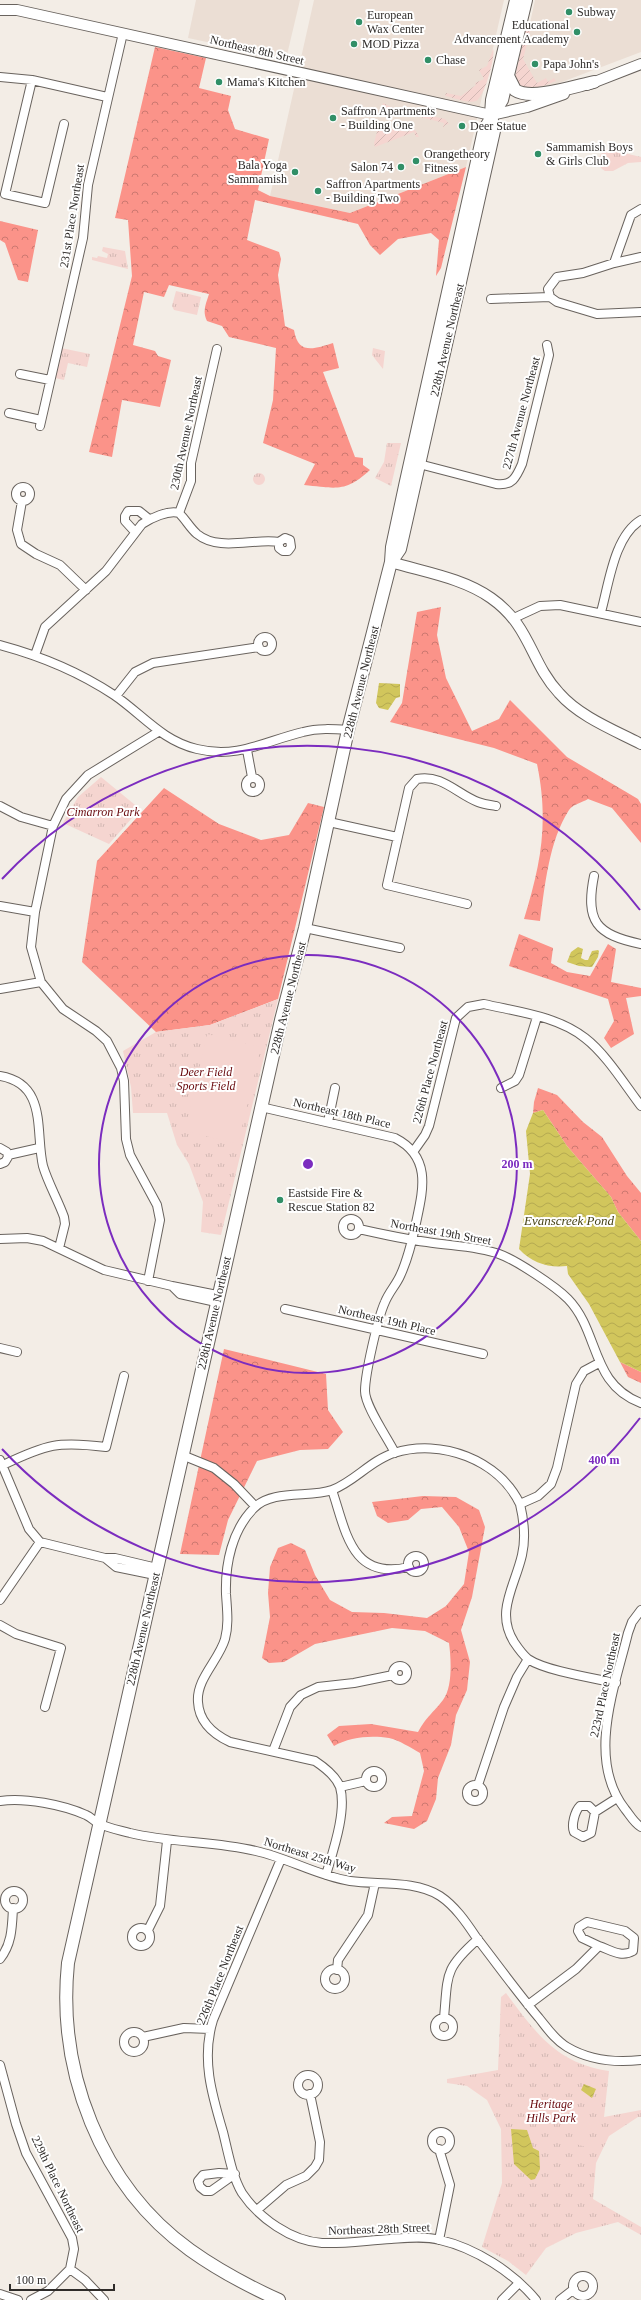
<svg xmlns="http://www.w3.org/2000/svg" width="641" height="2300" font-family="'Times New Roman',serif">
	<style>
		.built { fill: #ebded4 }
		.forest { fill: url(#forest-crowns) }
		.park { fill: url(#park-tufts) }
		.garden { fill: url(#garden-furrows) }
		.pitch { fill: #f5d5d0 }
		.water { fill: url(#water-waves) }
		.lines { fill: none; stroke-linecap: round; stroke-linejoin: round }
		.minor-casing { stroke: #69635e; stroke-width: 10 }
		.tertiary-casing { stroke: #69635e; stroke-width: 12 }
		.secondary-casing { stroke: #69635e; stroke-width: 14 }
		.minor { stroke: #fff; stroke-width: 8 }
		.tertiary { stroke: #fff; stroke-width: 10 }
		.secondary { stroke: #fff; stroke-width: 12 }
		.ring { fill: none; stroke: #7b2cbf; stroke-width: 2 }
		.poi-dot { fill: #318f67; stroke: #fff; stroke-width: 1.5 }
		.labels { text-anchor: middle; dominant-baseline: central; stroke-width: 4; stroke-linejoin: round; paint-order: stroke }
		.poi-label { font-size: 12px; fill: #2f2c2a; stroke: #fff; text-anchor: start }
		.street-label { font-size: 12px; fill: #2f2c2a; stroke: #fff }
		.park-label { font-size: 12px; font-style: italic; fill: #68090d; stroke: #fff }
		.water-label { font-size: 13px; font-style: italic; fill: #484417; stroke: #fff }
		.centre { fill: #7b2cbf; stroke: #fff; stroke-width: 2 }
		.ring-label { font-size: 12px; text-anchor: middle; font-weight: bold; fill: #7b2cbf; stroke: #fff; stroke-width: 4; stroke-linejoin: round; paint-order: stroke }
	</style>
	<defs>
		<pattern id="forest-crowns" width="20" height="18" patternUnits="userSpaceOnUse"><rect width="20" height="18" fill="#fb9389"/><path d="M2 6a3 3 0 1 1 6 0M12 15a3 3 0 1 1 6 0" fill="none" stroke="#cc7870"/></pattern>
		<pattern id="park-tufts" width="24" height="20" patternUnits="userSpaceOnUse"><rect width="24" height="20" fill="#f5d5d0"/><path d="M3 7l-1-3M5 7V3M7 7l1-3M15 17l-1-3M17 17v-4M19 17l1-3" fill="none" stroke="#d2b7b3"/></pattern>
		<pattern id="garden-furrows" width="10" height="10" patternUnits="userSpaceOnUse"><rect width="10" height="10" fill="#f5d5d0"/><path d="M-1 1l2-2M0 10L10 0M9 11l2-2" fill="none" stroke="#d2b7b3"/></pattern>
		<pattern id="water-waves" width="16" height="10" patternUnits="userSpaceOnUse"><rect width="16" height="10" fill="#d1c65c"/><path d="M0 5q4-4 8 0t8 0" fill="none" stroke="#b4aa50"/></pattern>
	</defs>
	<rect width="100%" height="100%" fill="#f3ede6"/>
	<!-- built -->
	<path class="built" d="M196,0h104l-14,59 -98,-21z
		M314,0h190l-38,167 -116,46 -80,-17z
		M535,0h106v52l-95,36 -27,-14z"/>
	<!-- forest -->
	<path class="forest" d="M155,47l51,11 -7,30 32,8 -3,14 7,19 34,10 -11,51 12,6 80,17 116,-46 -25,101 -5,8 3,-36 -8,-7 -33,6 -18,16 -10,-10 -12,-21 -103,-24 -8,40 32,12 2,7 -3,16 7,51 9,4c4,25 20,19 39,13l6,25 -16,4 32,85 8,1v7l7,5c-25,23 -34,18 -66,15l11,-21 -52,-21 10,-43 3,-52 -47,-11 -7,-11 -15,-5c-5,-10 -1,-17 2,-27l-40,-9 -5,12 -20,-5 -11,53 22,6 3,5 13,4 -11,47 -38,-7 -10,57 -23,-5 43,-176 -4,-56 -13,-2z
		M0,221l38,9 -10,52 -10,-2 -13,-37 -5,-3z
		M441,607l-4,28 9,43 26,53 27,-12 11,-19 57,57 71,42 3,5v39l-29,-35 -24,-9c-5,3 -16,6 -19,11 -20,31 -24,75 -29,111l-16,-2c17,-55 25,-97 13,-155l-43,-16 -104,-26 12,-19 15,-91z
		M164,788l55,36 42,16 28,-5 19,-32 16,4 -46,192 -68,26 -54,7 -74,-70 15,-101z
		M519,934l34,14 -2,15 16,9 23,4 18,-32 8,5 -5,33 30,6v8l-15,2 8,36 -23,14 -7,-10 10,-17 -6,-22 -99,-33z
		M538,1088l19,7 26,27 19,15 25,39 14,17v48l-23,-29 -7,-15 -44,-51 -24,-36 -10,3 1,-11z
		M224,1349l102,25 2,36 15,22 -15,17 -28,1 -43,11 -29,59 -9,35 -39,-1z
		M620,1362l21,10v11l-13,-6z
		M423,1496l33,1 23,13 6,17 -13,70 -11,33 9,32 -3,28 -11,25 -5,30 -13,33 -2,21 -9,22 -13,8 -30,-6 8,-6 20,-1 12,-45 -4,-18c-9,-5 -21,-13 -31,-15 -18,-3 -40,-1 -55,8l-7,-11 12,-9 32,-2 47,8c9,-16 15,-19 25,-32 10,-13 8,-42 6,-57l-24,-12 -33,-3 -77,16 -31,18 -15,1 -7,-5 8,-41 -2,-24 2,-26 8,-19 13,-5 14,7 10,25 15,25 22,12 32,1 43,5 19,-12 18,-22 5,-32 -10,-25 -17,-20 -21,2 -13,11 -20,3 -11,-7 -5,-14z"/>
	<!-- park -->
	<path class="park" d="M607,149l34,8v5l-13,1 -15,8h-8c-10,-6 -8,-16 2,-22z
		M103,247l22,4 3,18 -36,-9v-3l5,1 1,-2 9,2 1,-4 -6,-3z
		M176,291l25,6 -4,18 -23,-5 -2,-4z
		M61,348l29,6 -3,13 -19,-4 -4,17 -9,-2z
		M373,348l12,3 -2,18 -11,-14z
		M387,443h14l-10,43 -16,-8 9,-16z
		M253 479a6 6 0 1 1 12 0a6 6 0 1 1-12 0Z
		M101,777l39,32 -31,35 -46,-21 15,-26z
		M278,999l-57,236 -20,-3 2,-30 -14,-38 -12,-19 -10,-32h-34l-2,-26 -8,-36 33,-19 54,-7z
		M506,1993c30,40 50,70 103,78l-5,46 37,-7v7h-3l-29,19 -13,27 -3,36 48,28v8l-23,-13 -42,11 -30,15 -20,27 -18,-14 -26,-14 20,-64 -1,-54 -14,-29 -20,-14 -20,-3v-4l51,-9 3,-73z"/>
	<!-- garden -->
	<path class="garden" d="M526,28l5,1 -8,30 14,24 9,-5 2,4 6,-4 2,3c-13,5 -25,11 -38,4l-3,-8z
		M493,49c3,5 -8,48 -17,52 -8,3 -23,-4 -31,-5l1,-3 15,3 15,-11 -1,-2 9,-4 -5,-9 8,-4z
		M383,103l8,4 54,12 4,5 -4,1 -2,4 1,-6 -59,-15 -2,6 -2,-3z
		M380,121v6l28,5 1,-4 7,3 3,6h-3l-2,-5 -39,15 -1,-4z"/>
	<!-- pitch -->
	<path class="pitch" d="M207,1034l54,13 -23,97 -53,-13z
		M548,2100l12,4 -8,24 -12,-4z
		M578,2121l14,4 -6,22 -14,-4z"/>
	<!-- water -->
	<path class="water" d="M379,683l21,1v13l-4,1 -8,12 -9,-2 -3,-5z
		M578,947l5,2 -2,9 4,2h3l4,-9 6,-1 1,1 -1,6 -6,10 -13,-1 -12,-4 4,-10z
		M543,1110l24,36 44,51 7,15 23,29v131l-21,-10 -31,-58 -21,-30 -1,-8c-19,2 -35,-3 -48,-17l11,-75 -4,-43 7,-18z
		M584,2084l12,5 -4,9 -11,-8z
		M511,2129l16,1 6,18 6,3 1,18 -5,10 -4,1 -17,-16z"/>
	<g class="lines">
		<!-- minor casing -->
		<g class="minor-casing">
			<path id="minor" d="M0,77l32,3 75,17
				M32,80l-27,114 40,9 19,-79
				M641,209l-10,6 -17,48 -31,10 -26,4 -9,12 2,8 7,5 40,12 44,-2
				M614,263l27,-6
				M491,299l59,-2
				M20,374l30,6
				M9,413l32,7
				M40,426l43,-188 5,-53 35,-152
				M419,464l77,20c16,2 20,-6 26,-20l27,-109 -2,-10
				M16 494a7 7 0 1 1 14 0a7 7 0 1 1-14 0Z
				M22,501l-5,29 4,14 15,10 24,11 26,25
				M179,513c7,7 11,15 18,21 22,18 56,4 82,8l6,-4 5,2 1,7 -3,4h-5l-4,-3v-6
				M135,532l-10,-11v-5l3,-5h11l10,8
				M601,612c8,-28 13,-76 40,-92
				M514,618l26,-12 20,-1 81,17
				M258 644a7 7 0 1 1 14 0a7 7 0 1 1-14 0Z
				M0,645c41,11 78,26 114,50 28,19 48,46 83,54 41,10 68,-8 106,-17 15,-4 30,-3 45,-2
				M35,655l10,-28 61,-56 36,-47c9,-6 26,-14 37,-11l12,-32v-18l26,-114
				M116,696l19,-24 18,-9 106,-16
				M247,750l5,27
				M246 785a7 7 0 1 1 14 0a7 7 0 1 1-14 0Z
				M0,806l21,11 32,9
				M329,822l68,15
				M594,876c-9,45 2,59 47,68
				M467,904l-80,-19 22,-97 8,-9c25,-5 40,15 61,23 5,2 12,3 18,4
				M0,906l35,6
				M305,928l95,20
				M0,989l41,-7
				M0,1076c48,8 35,56 43,90 5,17 15,34 21,51l1,7 -6,24
				M501,1088l14,-7 4,-6 18,-58
				M261,1107l134,31c37,19 28,52 21,85 -4,18 -8,36 -16,53 -4,9 -11,16 -15,26 -7,15 -20,72 -20,89 0,15 22,46 30,62
				M328,1122l7,-34
				M0,1148l7,4 1,5 -3,5 -5,2
				M413,1152l12,-17 4,-9 27,-108 12,-11 16,-3c34,8 73,12 101,34 21,16 40,47 56,68
				M8,1155l31,-7
				M343 1227a8 8 0 1 1 16 0a8 8 0 1 1-16 0Z
				M359,1229c22,5 45,10 68,13 24,4 50,4 72,12 17,6 56,32 69,45 32,33 22,85 73,104
				M0,1239l27,-1 16,3 61,29 68,16
				M148,1281l12,-61 -3,-15 -27,-50 -4,-16 -2,-58 -3,-13 -14,-27 -11,-10 -33,-22 -22,-27 -10,-35 4,-35 18,-86 13,-27 22,-24 70,-43
				M216,1302l-36,-8 -8,-8 45,9
				M285,1309l198,45
				M0,1348l17,4
				M599,1363l-15,8 -8,13 -19,84 -6,16 -13,12 -18,8c4,17 6,34 2,51 -7,31 -27,57 -8,87 4,6 8,12 14,17 18,12 65,19 88,24
				M182,1455l32,13 20,16 21,22
				M0,1460l29,69 11,13 -40,58
				M3,1465c44,-21 55,-24 103,-18l18,-71
				M332,1490c14,41 19,91 77,77
				M40,1542l65,16
				M408 1564a8 8 0 1 1 16 0a8 8 0 1 1-16 0Z
				M155,1575l-39,-8 -11,-9h10l42,10
				M641,1610l-9,12 -4,11c-13,54 -42,126 -3,176 5,6 9,14 16,18
				M0,1625l16,9 45,14 -16,59
				M393 1673a7 7 0 1 1 14 0a7 7 0 1 1-14 0Z
				M273,1751l17,-44 11,-12 17,-8 36,-4 39,-8
				M366 1779a8 8 0 1 1 16 0a8 8 0 1 1-16 0Z
				M467 1793a8 8 0 1 1 16 0a8 8 0 1 1-16 0Z
				M478,1785l26,-78 13,-30 11,-18
				M340,1787l26,-6
				M0,1801c24,-4 64,4 86,14 5,2 8,6 12,8 9,5 21,7 32,10 41,10 84,8 126,18 32,7 62,25 94,30 28,4 65,-1 90,15 15,10 26,26 36,41 21,27 41,55 63,81 8,10 16,22 28,29 22,13 48,16 74,13
				M595,1812l-4,21 -8,4 -9,-5c-3,-7 1,-21 6,-26h9l6,6 22,-14
				M281,1859l-68,161c-12,39 -1,75 10,112 5,20 9,44 19,61 17,25 49,48 80,50 23,1 47,-3 69,-4 16,-1 33,-3 49,1 35,8 73,32 96,60
				M326,1875c7,-24 21,-64 14,-88 -4,-11 -16,-20 -25,-26l-85,-19c-17,-8 -31,-20 -32,-40 -2,-23 21,-42 27,-63 4,-15 2,-29 1,-45 -1,-30 6,-64 28,-86 18,-19 56,-10 78,-18 22,-8 39,-30 62,-37 47,-15 105,7 126,51
				M5 1900a9 9 0 1 1 18 0a9 9 0 1 1-18 0Z
				M132 1937a9 9 0 1 1 18 0a9 9 0 1 1-18 0Z
				M148,1930l12,-24 7,-65
				M0,1959c12,-15 12,-32 13,-51
				M325 1979a10 10 0 1 1 20 0a10 10 0 1 1-20 0Z
				M337,1970l1,-10 30,-45 7,-32
				M528,2005l48,-36 23,-23c12,4 22,12 34,5l1,-13 -9,-7 -38,-9 -8,5 -1,4 4,7 17,8
				M435 2027a9 9 0 1 1 18 0a9 9 0 1 1-18 0Z
				M444,2018c4,-44 0,-49 34,-79
				M124 2042a10 10 0 1 1 20 0a10 10 0 1 1-20 0Z
				M143,2037l41,-9 26,1
				M0,2065l16,59 10,29 46,85 2,11 -4,20 15,11 19,20
				M298 2085a10 10 0 1 1 20 0a10 10 0 1 1-20 0Z
				M432 2141a9 9 0 1 1 18 0a9 9 0 1 1-18 0Z
				M219,2173l16,1 -24,17h-6l-5,-4 -2,-6 5,-6z
				M257,2210l29,-25 20,-9 9,-9 4,-7 1,-18 -10,-48
				M439,2240l11,-55 -11,-36
				M573 2286a10 10 0 1 1 20 0a10 10 0 1 1-20 0Z
				M0,2294l18,6
				M31,2300l17,-9 22,-22
				M502,2300l17,-17
				M560,2300l14,-11"/>
		</g>
		<!-- tertiary casing -->
		<g class="tertiary-casing">
			<path id="tertiary" d="M0,10h17l474,105 36,-8 37,-13
				M587,85l54,-21
				M391,562c33,10 72,16 100,36 40,28 39,64 68,95 21,24 55,37 82,51"/>
		</g>
		<!-- secondary casing -->
		<g class="secondary-casing">
			<path id="secondary" d="M507,74l8,16c16,11 60,-4 79,-8
				M391,562l9,-13 94,-418 -3,-16 1,-15 24,-100
				M279,2300c-31,-14 -61,-30 -89,-50 -90,-65 -133,-179 -122,-287l213,-943 24,-92 43,-198 43,-168 1,-15 13,-61 79,-356 18,-30 24,-100"/>
		</g>
		<!-- minor -->
		<use href="#minor" class="minor"/>
		<!-- tertiary -->
		<use href="#tertiary" class="tertiary"/>
		<!-- secondary -->
		<use href="#secondary" class="secondary"/>
	</g>
	<!-- distance rings -->
	<g class="ring">
		<circle cx="308" cy="1164" r="209"/>
		<path d="M640 1418A418 418 0 0 1 2 1449M2 879A418 418 0 0 1 640 910"/>
	</g>
	<!-- markers -->
	<g class="poi-dot">
		<circle cx="569" cy="12" r="4"/>
		<circle cx="359" cy="22" r="4"/>
		<circle cx="577" cy="32" r="4"/>
		<circle cx="354" cy="44" r="4"/>
		<circle cx="428" cy="60" r="4"/>
		<circle cx="535" cy="64" r="4"/>
		<circle cx="219" cy="82" r="4"/>
		<circle cx="333" cy="118" r="4"/>
		<circle cx="462" cy="126" r="4"/>
		<circle cx="538" cy="154" r="4"/>
		<circle cx="416" cy="161" r="4"/>
		<circle cx="401" cy="167" r="4"/>
		<circle cx="295" cy="172" r="4"/>
		<circle cx="318" cy="191" r="4"/>
		<circle cx="280" cy="1200" r="4"/>
	</g>
	<g class="labels">
		<!-- poi labels -->
		<g class="poi-label">
			<text x="577" y="12">Subway</text>
			<text x="367" y="15">European<tspan x="367" dy="14">Wax Center</tspan></text>
			<text x="569" y="25" text-anchor="end">Educational<tspan x="569" dy="14">Advancement Academy</tspan></text>
			<text x="362" y="44">MOD Pizza</text>
			<text x="436" y="60">Chase</text>
			<text x="543" y="64">Papa John's</text>
			<text x="227" y="82">Mama's Kitchen</text>
			<text x="341" y="111">Saffron Apartments<tspan x="341" dy="14">- Building One</tspan></text>
			<text x="470" y="126">Deer Statue</text>
			<text x="546" y="147">Sammamish Boys<tspan x="546" dy="14">&amp; Girls Club</tspan></text>
			<text x="424" y="154">Orangetheory<tspan x="424" dy="14">Fitness</tspan></text>
			<text x="287" y="165" text-anchor="end">Bala Yoga<tspan x="287" dy="14">Sammamish</tspan></text>
			<text x="393" y="167" text-anchor="end">Salon 74</text>
			<text x="326" y="184">Saffron Apartments<tspan x="326" dy="14">- Building Two</tspan></text>
			<text x="288" y="1193">Eastside Fire &amp;<tspan x="288" dy="14">Rescue Station 82</tspan></text>
		</g>
		<!-- street labels -->
		<g class="street-label">
			<text transform="translate(257 50) rotate(13)">Northeast 8th Street</text>
			<text transform="translate(72 216) rotate(-81)">231st Place Northeast</text>
			<text transform="translate(447 340) rotate(-77)">228th Avenue Northeast</text>
			<text transform="translate(521 413) rotate(-75)">227th Avenue Northeast</text>
			<text transform="translate(186 433) rotate(-78)">230th Avenue Northeast</text>
			<text transform="translate(361 682) rotate(-76)">228th Avenue Northeast</text>
			<text transform="translate(288 998) rotate(-76)">228th Avenue Northeast</text>
			<text transform="translate(430 1072) rotate(-75)">226th Place Northeast</text>
			<text transform="translate(342 1113) rotate(13)">Northeast 18th Place</text>
			<text transform="translate(441 1232) rotate(10)">Northeast 19th Street</text>
			<text transform="translate(214 1313) rotate(-77)">228th Avenue Northeast</text>
			<text transform="translate(387 1320) rotate(13)">Northeast 19th Place</text>
			<text transform="translate(143 1629) rotate(-77)">228th Avenue Northeast</text>
			<text transform="translate(605 1685) rotate(-78)">223rd Place Northeast</text>
			<text transform="translate(310 1855) rotate(17)">Northeast 25th Way</text>
			<text transform="translate(220 1975) rotate(-68)">226th Place Northeast</text>
			<text transform="translate(58 2184) rotate(64)">229th Place Northeast</text>
			<text transform="translate(379 2229) rotate(-2)">Northeast 28th Street</text>
		</g>
		<!-- park labels -->
		<g class="park-label">
			<text x="103" y="812">Cimarron Park</text>
			<text x="206" y="1072">Deer Field<tspan x="206" dy="14">Sports Field</tspan></text>
			<text x="551" y="2104">Heritage<tspan x="551" dy="14">Hills Park</tspan></text>
		</g>
		<!-- water labels -->
		<g class="water-label">
			<text x="569" y="1220">Evanscreek Pond</text>
		</g>
	</g>
	<circle cx="308" cy="1164" r="6" class="centre"/>
	<g class="ring-label">
		<text x="517" y="1168">200 m</text>
		<text x="604" y="1464">400 m</text>
	</g>
	<!-- scale -->
	<path d="M10 2284v6h104v-6" fill="none" stroke="#2f2c2a" stroke-width="2"/>
	<text x="16" y="2284" font-size="12" fill="#2f2c2a" stroke="#ffffff" stroke-width="3" paint-order="stroke">100 m</text>
</svg>
